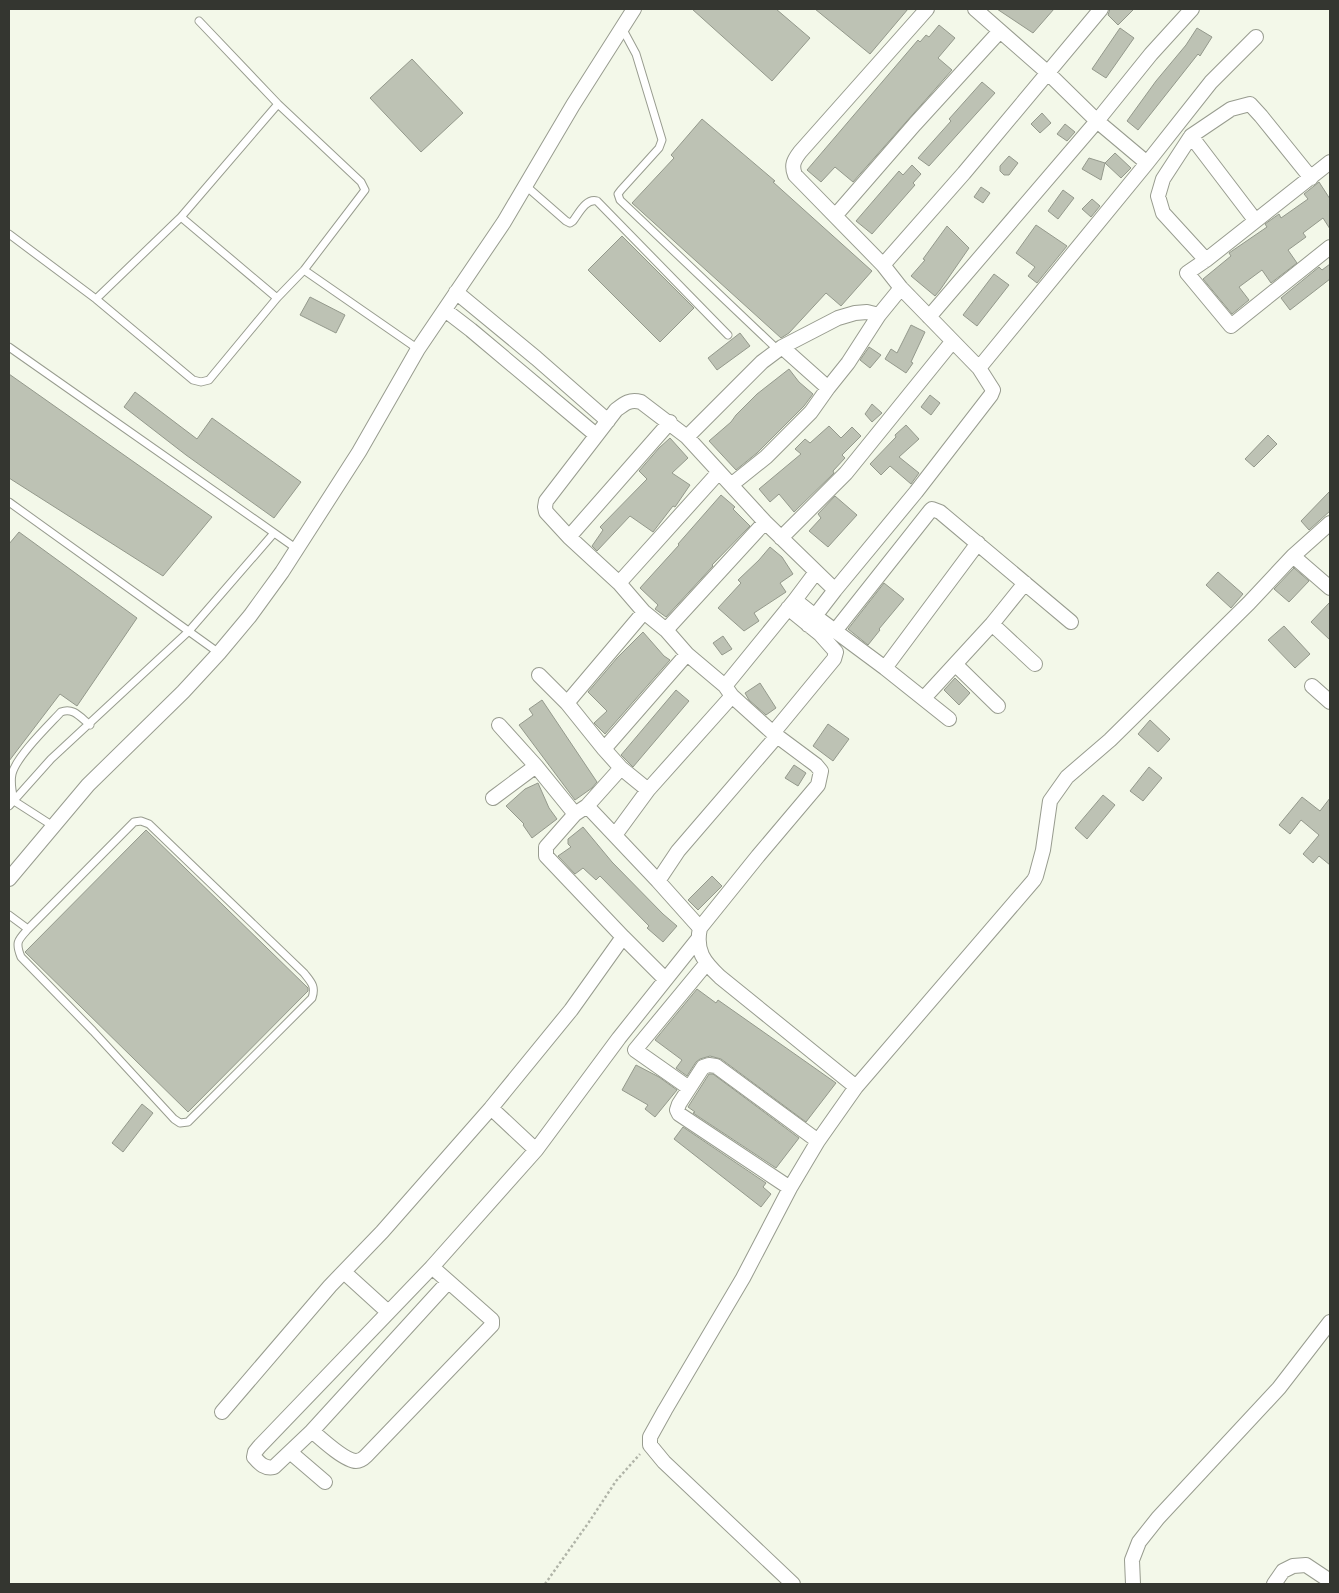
<svg xmlns="http://www.w3.org/2000/svg" width="1339" height="1593" font-family="'Fira Sans Condensed',sans-serif">
	<style>
		.building { fill: #bdc2b4; stroke: #94998c }
		.lines { fill: none; stroke-linecap: round; stroke-linejoin: round }
		.lane-casing { stroke: #989c8f; stroke-width: 9 }
		.street-casing { stroke: #989c8f; stroke-width: 16 }
		.path { stroke: #b0b4a8; stroke-width: 2.5; stroke-dasharray: 2.5 2.5; stroke-linecap: butt }
		.lane { stroke: #fff; stroke-width: 7 }
		.street { stroke: #fff; stroke-width: 14 }
	</style>
	<rect width="100%" height="100%" fill="#f3f8e9"/>
	<!-- building -->
	<path class="building" d="M692,9h84l34,29 -38,43z
		M815,9h93l-38,45z
		M997,9h57l-21,24z
		M1110,9h24l-16,16 -10,-10z
		M939,25l16,13 -17,20 14,12 -99,112 -18,-15 -14,15 -14,-12 111,-130 2,2 6,-7 3,2z
		M1120,28l14,10 -28,40 -14,-9z
		M1197,28l15,9 -12,19 -2,-2 -60,76 -11,-9 29,-40 30,-36z
		M412,59l51,54 -42,39 -51,-54z
		M982,82l13,11 -66,73 -11,-8 33,-37 -2,-2z
		M1042,113l9,10 -11,10 -9,-9z
		M702,119l73,62 -2,1 99,89 -31,35 -15,-13 -37,40 -8,5 -149,-135 42,-45 -3,-3z
		M1065,124l10,8 -8,9 -10,-7z
		M1115,153l16,15 -10,10 -16,-15z
		M1009,156l9,7 -9,12h-5l-4,-4v-5z
		M1089,158l16,5 -4,17 -19,-11z
		M912,165l9,9 -8,9 2,2 -43,49 -16,-13 43,-50 4,4z
		M1319,182l11,17v30l-7,-11 -20,15 3,4 -18,13 9,13 -26,20 -9,-13 -23,17 10,13 -17,14 -29,-35 28,-23 -2,-3 38,-26 -2,-3 14,-10 2,4 27,-19 -4,-5z
		M981,187l9,6 -7,10 -9,-6z
		M1063,190l11,8 -16,21 -10,-8z
		M1092,199l8,7 -9,11 -9,-8z
		M1036,225l31,21 -30,37 -9,-7 7,-9 -19,-14z
		M947,226l22,22 -29,42 -5,6 -24,-20 14,-16 -2,-1z
		M622,236l72,72 -34,34 -72,-72z
		M1330,264v15l-40,31 -9,-12 38,-31 3,3z
		M994,274l15,11 -32,41 -14,-11z
		M310,297l35,18 -9,18 -36,-18z
		M911,325l14,7 -14,30 2,1 -7,10 -21,-14 6,-10 6,4z
		M740,333l10,13 -33,24 -9,-12z
		M869,347l12,8 -11,13 -10,-8z
		M789,369l10,13 14,12 -9,12 -47,47 -21,17 -27,-29 22,-19 5,-7 21,-21z
		M9,374l203,143 -49,59 -154,-98z
		M135,392l62,47 15,-21 89,64 -27,36 -88,-63 -62,-48z
		M930,395l10,8 -9,12 -10,-8z
		M872,404l10,9 -10,9 -7,-8z
		M906,425l13,14 -20,18 20,16 -8,11 -21,-18 -9,9 -11,-11 26,-27 -1,-2z
		M829,426l12,12 11,-11 9,9 -19,19 3,3 -12,13 1,2 -40,39 -15,-18 -9,8 -11,-13 42,-35 -6,-5 10,-10 5,4z
		M1268,435l9,9 -23,23 -9,-8z
		M670,438l18,20 -16,15 18,12 -15,22 -2,-1 -20,26 -23,-16 -33,35 -5,-5 11,-16 -3,-3 47,-48 -8,-8 20,-23z
		M1330,491v20l-21,19 -8,-9z
		M721,495l14,12 -2,2 17,17 -38,39 1,1 -47,51 -11,-8 3,-4 -18,-17 39,-43 -1,-1z
		M835,496l22,19 -29,32 -19,-16 12,-13 -3,-4z
		M19,532l118,86 -60,88 -17,-12 -51,67v-217z
		M770,547l12,10 11,17 -13,9 6,9 -32,21 5,8 -15,10 -26,-23 23,-25 -3,-3 21,-20z
		M1294,568l15,13 -20,21 -15,-13z
		M1218,572l25,22 -12,14 -25,-23z
		M884,583l20,16 -25,30 1,1 -12,15 -20,-16z
		M1330,602v38l-19,-18z
		M1284,626l26,28 -15,14 -27,-28z
		M643,632l21,24 6,4 -65,74 -11,-11 13,-12 -19,-19 29,-34z
		M723,636l9,13 -10,6 -9,-12z
		M955,678l15,15 -11,12 -15,-15z
		M760,683l16,25 -10,7 -17,-15 -4,-7z
		M676,690l13,11 -56,66 -12,-12z
		M542,700l55,82 -5,6 -17,12 -56,-75 14,-10 -4,-6z
		M1150,720l20,19 -12,13 -20,-18z
		M828,724l21,15 -16,22 -20,-15z
		M794,765l12,8 -8,13 -13,-8z
		M1149,767l13,11 -19,23 -13,-10z
		M538,783l11,25 8,11 -25,19 -9,-13 1,-1 -18,-18 19,-17z
		M1103,795l12,10 -28,34 -12,-11z
		M1302,797l18,14 10,-13v67l-11,-9 -6,7 -10,-9 16,-19 -18,-15 -11,14 -11,-9z
		M583,827l29,35 51,52 14,12 -14,16 -16,-14 2,-2 -49,-50 -4,4 -13,-12 -8,6 -17,-18 13,-9 -3,-3v-5z
		M146,830l162,158v3l-120,121 -163,-160z
		M712,876l10,10 -24,24 -10,-10z
		M697,989l19,14 2,-3 118,83 -30,39 -85,-63 -11,-3 -10,3 -4,3 -9,14 -11,-8 6,-8 -27,-20z
		M636,1065l23,12 18,13 -22,27 -10,-8 3,-4 -26,-15z
		M709,1074h4l86,64 -23,30 -83,-55 2,-1 -7,-5z
		M142,1104l11,9 -30,39 -11,-9z
		M683,1127l83,56 -3,4 8,7 -10,13 -87,-68z"/>
	<g class="lines">
		<!-- lane casing -->
		<g class="lane-casing">
			<path id="lane" d="M622,28l14,26 26,86 -3,8 -38,42 -3,4 2,6 158,150
				M526,186l40,35 4,2 3,-2c6,-8 13,-23 24,-20l131,134
				M181,217l96,81
				M9,234l87,65 97,81 8,2 8,-2 68,-82 27,-28 61,-80 -4,-8 -83,-78 -79,-83
				M304,270l114,79
				M96,299l85,-82 97,-113
				M9,347l288,202
				M9,502l210,151
				M11,799l42,27
				M14,801c-2,-10 -4,-18 -2,-27 4,-17 36,-48 49,-62 12,-5 19,5 29,13
				M9,806l42,-47 138,-128 85,-98
				M9,915l19,14 106,-107 7,-1 8,3 155,149c7,9 12,13 8,25l-124,124 -8,1 -6,-4 -81,-88 -72,-74c-6,-15 -3,-17 7,-28"/>
		</g>
		<!-- street casing -->
		<g class="street-casing">
			<path id="street" d="M975,9l73,64 49,48 50,42
				M1191,136l64,84
				M1330,162l-124,98 -19,13 44,53 99,-79
				M835,216l80,-92 85,-93
				M1206,260l-43,-47 -5,-17 5,-17 28,-43 40,-27 19,-5 11,12 50,62
				M883,265l81,-92 137,-164
				M456,292l80,66 72,63
				M445,310l26,20 125,105
				M929,317l168,-196 54,-67 41,-45
				M782,347l46,41
				M979,368l168,-205 64,-81 45,-45
				M687,437l75,-75 20,-15 56,-29 17,-5 12,-1 12,3
				M731,485l35,-28 45,-45 17,-24 20,-25 31,-48 22,-27
				M569,537l101,-115
				M781,538l65,-65 106,-131
				M1293,556l37,32
				M619,583l100,-111
				M795,600l21,-28
				M992,624l43,40
				M808,625l7,-9 70,52 64,51
				M666,630l99,-108
				M835,631l95,-120 2,-2 8,3 131,110
				M956,665l42,41
				M885,668l93,-125
				M539,675l28,28 37,46 17,19 -34,38 -12,8 -29,33v9l77,81 42,42
				M725,686l70,-86 20,16 20,-26
				M1312,686l18,16
				M924,698l68,-74 33,-41
				M567,703l77,-91
				M499,725l37,41 39,48
				M773,733l61,-74 2,-7 -16,-18 -32,-26
				M604,749l83,-95
				M621,768l27,22
				M493,798l43,-32
				M587,806l71,75 42,47
				M615,835l33,-45 84,-94
				M9,879l79,-94 95,-93 36,-39 31,-37 32,-44 77,-120 59,-103 86,-127 69,-117 61,-96
				M658,881l20,-30 99,-115
				M856,1087l-136,-110c-16,-15 -25,-26 -20,-49l58,-72 60,-71 3,-14 -5,-6 -43,-32 -41,-37 -7,-10 -38,-32 -21,-24 -22,-18 -25,-29 -50,-46 -23,-25 -1,-5 1,-6 70,-91c9,-7 14,-11 25,-8l46,35 78,85 70,68 81,-98 75,-97 2,-5 -14,-22 -78,-80 -18,-23 -88,-90c-4,-10 -1,-15 5,-23l127,-143
				M689,1088l-54,-38 71,-86
				M491,1108l45,42
				M790,1188l-111,-74 -2,-4 2,-6 24,-37 6,-2 7,1 102,75
				M432,1267l60,53v5l-126,131c-3,3 -6,5 -10,5 -11,0 -36,-23 -44,-30l136,-149
				M344,1272l44,40
				M222,1412l108,-126 52,-54 109,-124 80,-98 52,-73
				M312,1431l-38,36c-9,2 -14,-3 -20,-10l1,-5 4,-5 173,-180 104,-117 83,-112 79,-99
				M290,1452l35,30
				M793,1584l-129,-122 -14,-17v-8l15,-27 78,-132 47,-90 28,-47 38,-54 178,-207 2,-4 7,-26 7,-49 17,-24 43,-37 139,-137 44,-47 37,-33
				M1133,1584l-1,-24 7,-18 19,-24 121,-130 51,-66
				M1274,1584l9,-13 10,-5 13,-1 24,16"/>
		</g>
		<!-- path -->
		<path class="path" d="M545,1584l44,-62 27,-41 24,-27"/>
		<!-- lane -->
		<use href="#lane" class="lane"/>
		<!-- street -->
		<use href="#street" class="street"/>
	</g>
	<!-- border -->
	<rect width="1339" height="1593" fill="none" stroke="#343630" stroke-width="20"/>
</svg>
